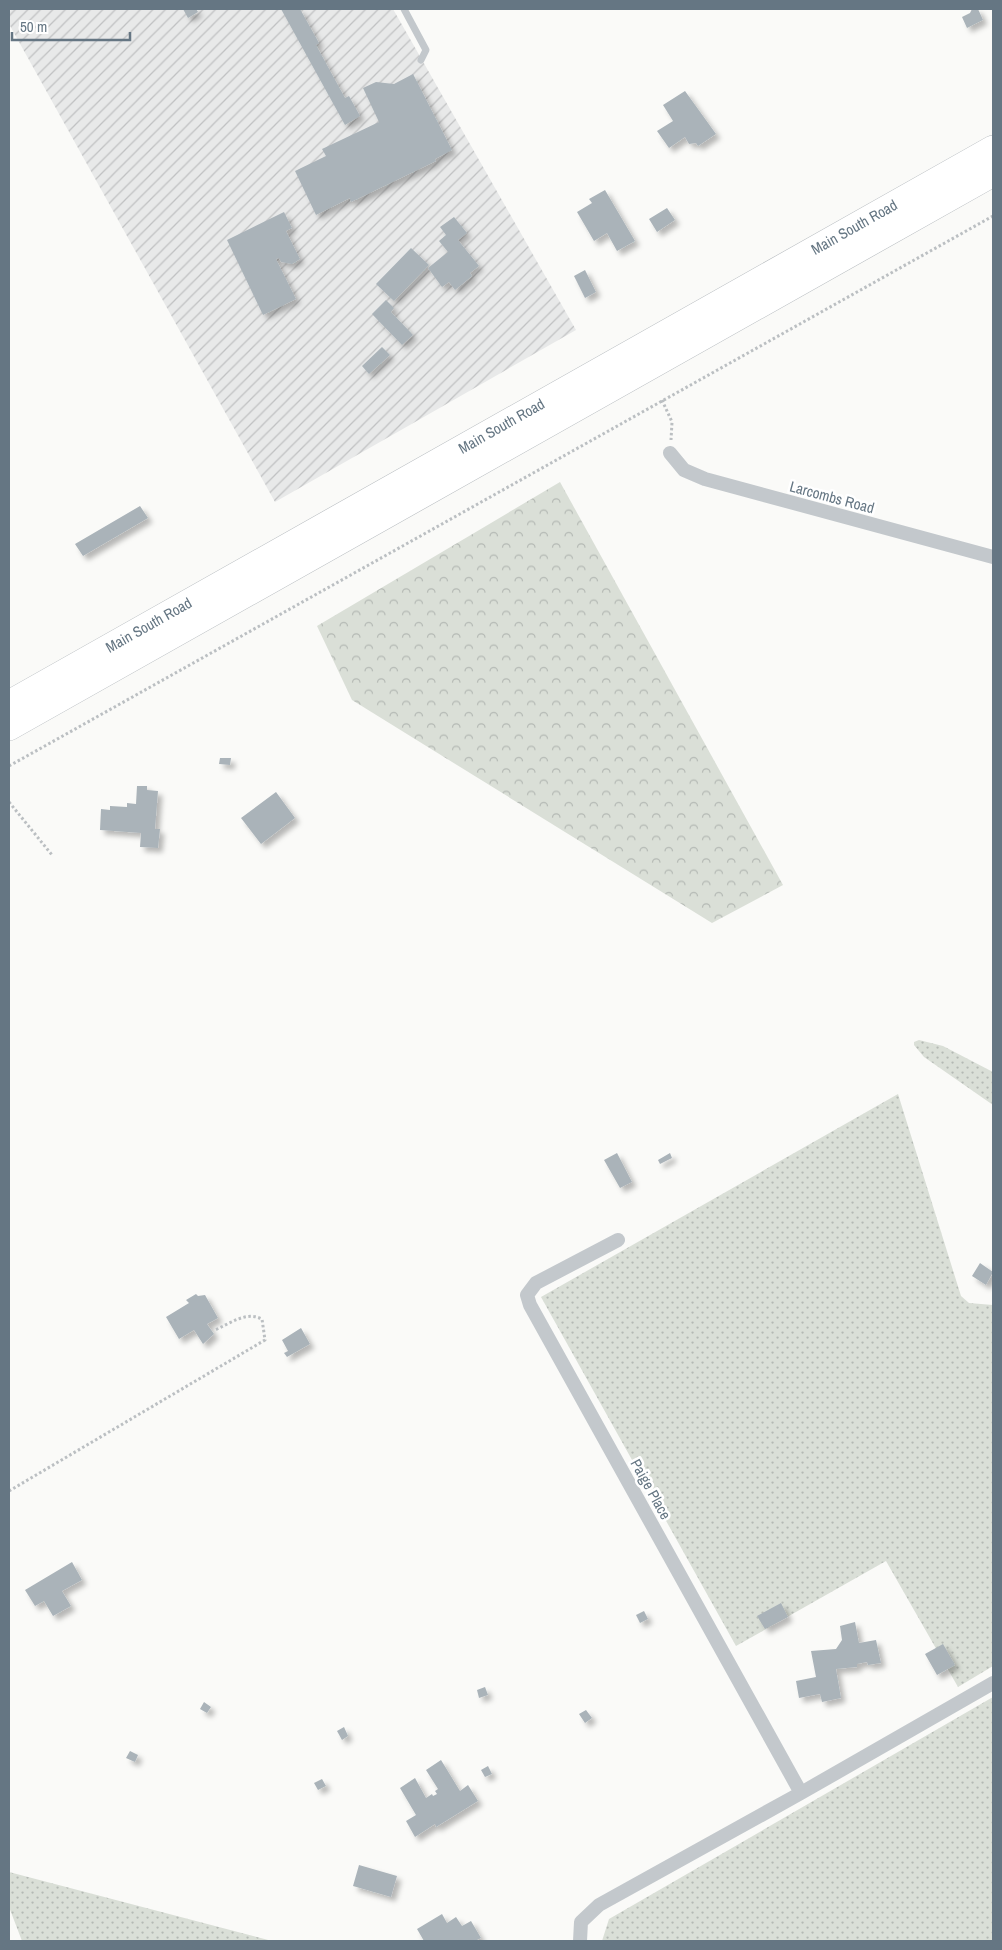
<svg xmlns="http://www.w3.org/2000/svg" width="1002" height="1950" font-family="'Archivo Narrow',sans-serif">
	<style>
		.industrial { fill: url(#industrial-furrows) }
		.grass { fill: url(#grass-dots) }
		.forest { fill: url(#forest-crowns) }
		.building { fill: #aab3b9; filter: url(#shadow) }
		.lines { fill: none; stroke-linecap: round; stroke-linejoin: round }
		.motorway-casing { stroke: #b4b9bd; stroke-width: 26 }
		.path { stroke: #bbbfc2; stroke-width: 3; stroke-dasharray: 2.5 2.5; stroke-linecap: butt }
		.service { stroke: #c3c8cc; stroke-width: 7 }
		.minor { stroke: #c3c8cc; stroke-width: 14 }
		.motorway { stroke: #fff; stroke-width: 25 }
		.labels { text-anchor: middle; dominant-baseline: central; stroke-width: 5; stroke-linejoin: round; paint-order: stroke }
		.street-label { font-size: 15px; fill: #657683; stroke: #fff }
	</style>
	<defs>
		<pattern id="industrial-furrows" width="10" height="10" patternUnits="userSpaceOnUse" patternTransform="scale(1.25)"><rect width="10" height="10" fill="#e8e9e9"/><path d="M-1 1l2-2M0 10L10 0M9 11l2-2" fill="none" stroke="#c0c1c2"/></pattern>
		<pattern id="grass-dots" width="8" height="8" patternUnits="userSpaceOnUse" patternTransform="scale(1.25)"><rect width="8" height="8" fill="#dadfd7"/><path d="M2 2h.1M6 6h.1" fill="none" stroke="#b4b9b4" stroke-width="1.8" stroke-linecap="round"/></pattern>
		<pattern id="forest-crowns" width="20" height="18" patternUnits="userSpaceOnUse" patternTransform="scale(1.25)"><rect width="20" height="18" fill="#dadfd7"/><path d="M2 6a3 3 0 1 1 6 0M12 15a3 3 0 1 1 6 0" fill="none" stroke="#b4b9b4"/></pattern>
		<filter id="shadow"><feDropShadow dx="4.5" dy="4.5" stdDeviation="2.5" flood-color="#0004"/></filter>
	</defs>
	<rect width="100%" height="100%" fill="#fafaf8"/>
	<!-- industrial -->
	<path class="industrial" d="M13,9h380l183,321 -301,172 -266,-478v-13z"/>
	<!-- grass -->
	<path class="grass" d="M919,1040l24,6 50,26v33l-69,-48 -10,-12v-3z
		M898,1094l63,202 8,7 24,2v361l-35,21 -72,-126 -150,85 -195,-349z
		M993,1697v244h-391l7,-22z
		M9,1872l263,69h-250l-13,-34z"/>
	<!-- forest -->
	<path class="forest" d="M560,482l223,403 -71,38 -360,-223 -35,-74z"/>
	<!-- building -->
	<path class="building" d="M183,9h13l2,3 -10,6z
		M281,9h19l19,34 -3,2 29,53 4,-2 11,20 -15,9z
		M972,9h6l5,11 -16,8 -5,-11 8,-4z
		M413,74l39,76 -17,9 1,2 -85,41 -1,-4 -34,17 -21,-44 31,-15 -4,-7 57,-27 -16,-34 13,-6 18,2z
		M685,91l31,43 -18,12 -2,-3 -7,1 -4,-7 -16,11 -12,-17 16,-10 -10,-16z
		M605,190l30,51 -18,10 -10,-18 -13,8 -17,-29 15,-9 -3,-4z
		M667,208l8,12 -18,12 -8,-13z
		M284,212l8,16 -6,3 14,28 -8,5 -11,-2 -2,-4 -3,1 20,40 -33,16 -36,-75z
		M454,217l13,16 -9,7 21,26 -9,7 2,3 -17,14 -6,-8 -7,5 -14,-19 20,-16 -9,-11 7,-6 -6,-8z
		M411,248l18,17 -35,36 -18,-17z
		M585,270l11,22 -11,6 -11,-22z
		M386,300l8,8 -3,4 22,23 -11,10 -30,-31z
		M382,347l8,8 -21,19 -7,-8z
		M140,506l8,12 -65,38 -8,-12z
		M220,758h11l-1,7 -11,-1z
		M137,786h10v4l11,1 -3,38h5l-2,19 -18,-1 1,-14 -41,-3 1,-21 9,1v-4l17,1v-4l9,1z
		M276,792l19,26 -34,26 -20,-26z
		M617,1153l15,29 -12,6 -16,-28z
		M670,1153l2,5 -12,6 -2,-4z
		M980,1263l13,9 -7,13 -14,-9z
		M196,1294l2,2 7,-1 13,23 -11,6 7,10 -11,10 -9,-14 -15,9 -13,-22 23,-14 -3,-3z
		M301,1328l9,16 -23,13 -3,-4 4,-2 -6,-11z
		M72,1562l10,18 -20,11 9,15 -18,10 -9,-15 -9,5 -10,-16z
		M781,1603l7,14 -23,12 -8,-13z
		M644,1611l4,8 -8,4 -4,-8z
		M855,1622l4,21 17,-3 5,23 -13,2 -1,-3 -10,2v3l-21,2 5,29 -19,4 -2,-8 -21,4 -3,-17 20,-4 -5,-26 25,-2 6,-9 -2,-14z
		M943,1644l12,21 -18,10 -12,-21z
		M485,1687l3,8 -9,3 -2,-8z
		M204,1702l7,5 -4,6 -7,-4z
		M586,1710l6,8 -7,5 -6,-9z
		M344,1727l4,9 -6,4 -5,-9z
		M130,1751l8,4 -3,7 -9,-4z
		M441,1760l19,31 8,-6 10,16 -42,26 -1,-3 -20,13 -9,-16 10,-6 -16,-27 15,-10 11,20 6,-4 1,2 4,-2 -2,-3 3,-2 -12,-19z
		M488,1766l4,8 -7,3 -4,-7z
		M322,1779l4,7 -8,4 -4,-7z
		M359,1865l38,11 -6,21 -38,-11z
		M442,1914l5,9 9,-6 6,9 9,-5 10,17 -6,3h-51l-7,-12z"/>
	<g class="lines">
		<!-- motorway casing -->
		<g class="motorway-casing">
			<g id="motorway">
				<path id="s1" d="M9,703l984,-555"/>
				<path d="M9,728l984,-554"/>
			</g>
		</g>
		<!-- path -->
		<path class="path" d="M662,400l10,22 -1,18
			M9,766l984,-550
			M9,802l43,53
			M9,1491l256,-151 -3,-21c-16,-8 -31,4 -47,11"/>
		<!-- service -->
		<path class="service" d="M404,9l22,41 -5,10"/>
		<!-- minor -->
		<path class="minor" d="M670,453l14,17 21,9 288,78
			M618,1240l-82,43 -9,12 3,10 271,488
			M580,1941l1,-19 18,-17 202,-112 192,-110"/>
		<!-- motorway -->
		<use href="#motorway" class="motorway"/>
	</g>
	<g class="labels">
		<!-- street labels -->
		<g class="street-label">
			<text stroke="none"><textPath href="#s1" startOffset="970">Main South Road</textPath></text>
			<text stroke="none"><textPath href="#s1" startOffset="565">Main South Road</textPath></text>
			<text transform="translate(832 497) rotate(15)">Larcombs Road</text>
			<text stroke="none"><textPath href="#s1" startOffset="160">Main South Road</textPath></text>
			<text transform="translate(651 1489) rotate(61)">Paige Place</text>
		</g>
	</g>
	<!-- border -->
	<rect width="1002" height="1950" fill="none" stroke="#657683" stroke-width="20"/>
	<!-- scale -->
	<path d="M12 32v8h118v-8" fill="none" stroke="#657683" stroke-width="2.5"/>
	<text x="20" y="32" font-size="15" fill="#657683" stroke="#ffffff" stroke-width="4" paint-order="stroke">50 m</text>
</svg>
